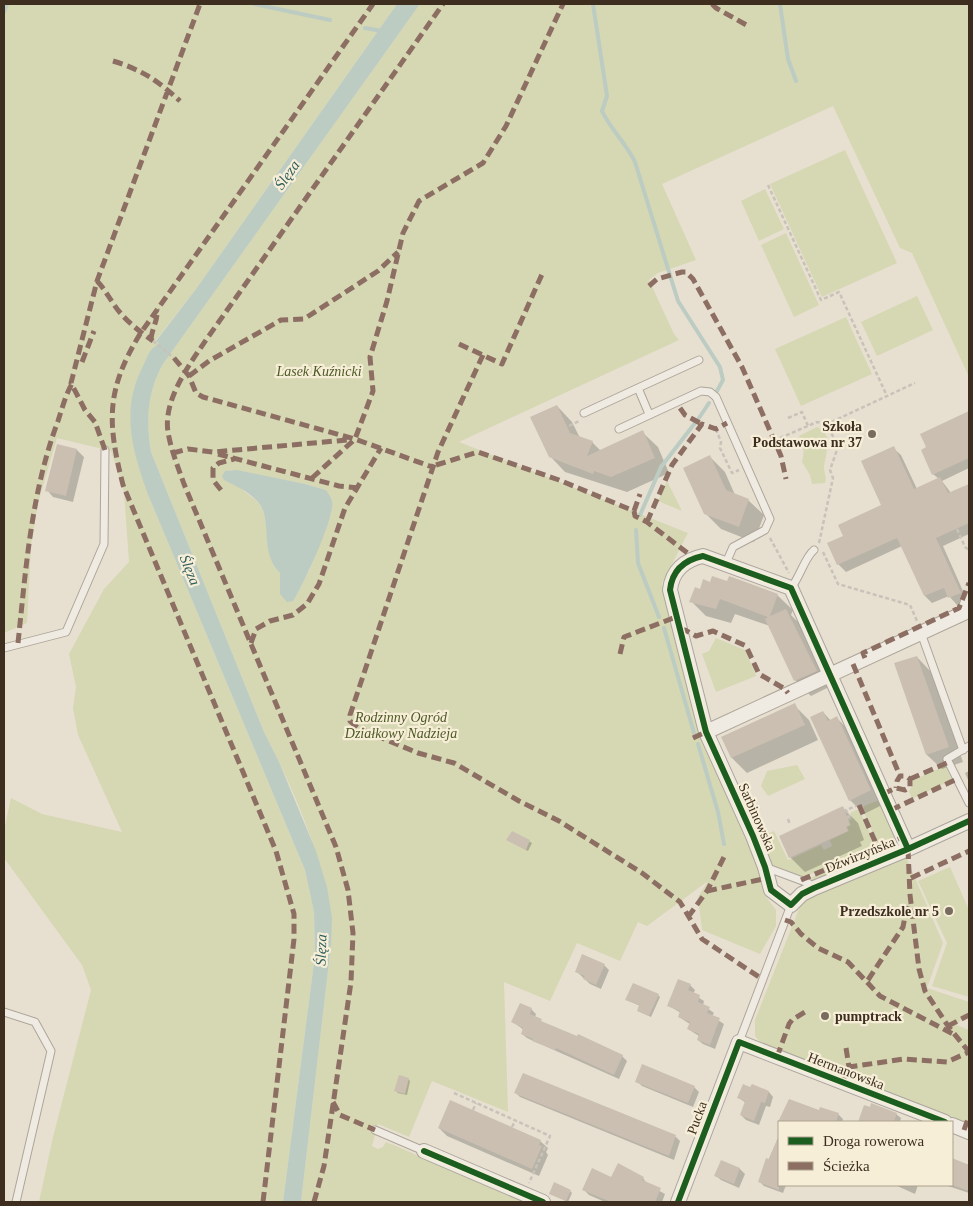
<svg xmlns="http://www.w3.org/2000/svg" width="973" height="1206" font-family="'Times New Roman',serif">
	<style>
		.green { fill: #d6d7b3; fill-rule: evenodd }
		.water { fill: #bcccc2 }
		.shadow { fill: #0003 }
		.lines { fill: none; stroke-linecap: round; stroke-linejoin: round }
		.stream { stroke: #bcccc2; stroke-width: 4 }
		.building { fill: #cbbfb2 }
		.service-casing { stroke: #ada599; stroke-width: 9 }
		.minor-casing { stroke: #ada599; stroke-width: 16 }
		.path { stroke: #c8c2b9; stroke-width: 2.5; stroke-dasharray: 4 2.5; stroke-linecap: butt }
		.service { stroke: #efebe3; stroke-width: 7 }
		.minor { stroke: #efebe3; stroke-width: 14 }
		.quiet { stroke: #8d6e63; stroke-width: 5; stroke-dasharray: 10 5; stroke-linecap: butt }
		.cycleway-casing { stroke: #f7eed8; stroke-width: 9 }
		.cycleway { stroke: #1b5e20; stroke-width: 6 }
		.poi-dot { fill: #786c5e; stroke: #f7eed8; stroke-width: 2 }
		.labels { text-anchor: middle; dominant-baseline: central; stroke-width: 4.5; stroke-linejoin: round; paint-order: stroke }
		.park-label { font-size: 14px; font-style: italic; fill: #4d5a26; stroke: #f7eed8 }
		.poi-label { font-size: 14px; font-weight: bold; fill: #3d2e20; stroke: #f7eed8; text-anchor: end }
		.street-label { font-size: 14px; fill: #3d2e20; stroke: #f7eed8 }
		.water-label { font-size: 15px; font-style: italic; fill: #2f5d5a; stroke: #f7eed8 }
	</style>
	<rect width="100%" height="100%" fill="#e7e0d1"/>
	<!-- green -->
	<path class="green" d="M4,4h393l-201,285 -40,51 3,3 -19,30 9,124 156,373 9,42 1,43 -32,247h-244l14,-65 38,-147 -9,-25 -78,-107v-27l7,-33 31,16 80,18 -44,-97 -5,-27 3,-21 -7,-33 35,-65 25,-27 -5,-70 -13,-41 -54,-13 -19,65 -7,42 -4,78 -23,10z
		M420,4h549v373l-57,-124 -12,-5 -67,-142 -171,78 34,76 -38,13 -9,7 25,54 5,6 -220,102 229,91 -26,50 39,156 61,134 4,24 10,13v16l-16,28 -58,-24 -4,-33 10,-16 -61,45 -9,-4 -18,39 -43,-18 -27,58 -46,-19 4,130 -76,-31 -23,56 -31,-13 -6,22 6,3 5,-2 3,-5 10,4 129,56h-224l30,-257c1,-72 -35,-150 -67,-213l-113,-280c-5,-30 -4,-60 12,-88zM230,470l75,14 21,6 5,23 -21,56 -14,27 -16,-2v-21c-18,-18 -9,-42 -18,-64 -4,-10 -15,-14 -22,-22 -4,-5 -7,-12 -10,-17z
		M845,150l52,113 -75,34 -52,-113z
		M765,189l19,40 -25,12 -18,-40z
		M786,233l33,72 -25,12 -33,-72z
		M917,296l16,34 -56,26 -16,-34z
		M846,317l26,57 -71,32 -26,-57z
		M817,427c18,7 8,28 7,40 0,6 3,10 1,16l-13,1 -2,-9 -8,-13c2,-9 3,-15 -3,-26z
		M667,481l15,30 -24,-10z
		M716,638l29,12 11,26 -40,16 -14,-38 7,-3z
		M797,765l8,14 -37,17 -7,-10 6,-15z
		M945,766l7,14 -40,19 -3,-8 4,-6v-5z
		M877,801l6,1 14,32 -2,4 -14,6 -4,-1 -14,-33 1,-4z
		M859,809l15,33 -1,6 -69,29 -34,-13 -10,-22 2,-5 12,-6 14,29 33,-15 3,5 8,-4 -2,-6 19,-9 -2,-4 4,-2 -2,-4 3,-2 -2,-6z
		M895,842l2,4 -82,35 -4,-1 1,-3z
		M906,857l37,86 -16,45 42,14v8l-12,15 12,5v96l-207,-82 -7,-8v-16l46,-116 7,-6z
		M950,867l19,43v87l-37,-11 15,-43 -29,-62z"/>
	<!-- water -->
	<path class="water" d="M397,4h23l-257,360c-16,28 -17,58 -12,88l113,280 15,30 37,89 11,36 5,31 -1,27 -30,257h-18l32,-247 -1,-43 -9,-42 -156,-373c-16,-45 -30,-86 -5,-133 2,-4 5,-13 9,-16 2,-2 4,-3 6,-5l-3,-2 40,-52z
		M237,470l68,14 21,6c2,3 5,7 6,11 4,14 -30,87 -39,100l-6,1 -7,-8v-21c-22,-22 -6,-54 -23,-72 -9,-10 -21,-15 -33,-21l-2,-4 3,-5z"/>
	<!-- shadow -->
	<path class="shadow" d="M557,406l15,16 8,16 12,4 9,9 41,-19 16,15 11,26 -42,19 -62,-20 -15,-16z
		M969,413v55l-27,13 9,12 18,-8v49l-26,12 24,54 -10,5 -8,-9 -17,7 -7,-7 -23,-50 -56,26 -8,-8 7,-28 38,-30 10,-58 8,7 16,34 22,-10 -6,-5 -5,-26 -6,-13z
		M58,446l19,4 7,7 -11,45 -20,-5 -6,-7z
		M709,456l16,16 10,23 13,5 16,15 -10,27 -33,-13 -16,-16z
		M710,583h18l49,12 16,15 -2,5 10,10 30,61 -20,10 -15,-15 -26,-55 -35,-12 -4,9 -25,-7 -15,-15z
		M917,657l14,15 32,90 -21,7 -15,-14z
		M794,705l15,15 9,20 -71,33 -15,-15 -10,-21z
		M823,712l8,9 6,-3 13,14 34,72 -20,10 -14,-14z
		M969,771v11l-4,-9z
		M843,808l15,15 6,17 -4,2 2,4 -57,26 -15,-15 -9,-20z
		M512,832l20,11 -4,8 -19,-10z
		M604,965l5,5 -8,19 -11,-5 -14,-13z
		M690,985l5,5 -2,4 11,7 -1,4 11,8 -2,3 12,8 -9,25 -12,-5 -5,-4 1,-4 -11,-7 2,-5 -11,-7 2,-4 -12,-7z
		M658,995l2,2 -9,20 -11,-5 -2,-2 2,-4 -11,-5z
		M531,1009l5,5 -1,3 10,7 77,32 5,5 -8,18 -92,-41 -5,-4 2,-4 -11,-8z
		M523,1075l153,62 4,4 -6,19 -154,-63 -4,-4z
		M408,1079l2,2 -3,14 -9,-2 -2,-2z
		M637,1081l57,6 5,5 -6,15 -51,-21z
		M769,1092l4,5 -3,10 -4,-1 -7,19 -13,-5 -5,-5 5,-12 -7,-5z
		M789,1100l31,11 18,3 5,5 -1,3h-62z
		M865,1106l31,8 5,4 -1,4h-41z
		M439,1128l101,13 8,7 -2,4 2,3 -9,21 -92,-40z
		M779,1136v49h7l-3,8 -19,-7 -5,-5z
		M952,1159l17,6v28l-24,-8h7z
		M722,1162l18,7 5,5 -6,14 -18,-8 -5,-4z
		M612,1178h31l4,6 18,10 -3,8h-57l-16,-7 -5,-5z
		M895,1185h23l-3,9z
		M570,1191l2,2 -4,9 -17,-8z"/>
	<g class="lines">
		<!-- stream -->
		<path class="stream" d="M254,4l76,16
			M593,4l14,92 -5,15c9,19 24,32 33,51l43,139 42,66 3,13 -6,11
			M780,4l8,55 8,22
			M4,12l3,-8
			M365,28l17,3
			M699,418l10,-15
			M640,515l21,-48 34,-44
			M636,530l2,33 21,54
			M664,628l30,105
			M698,744l20,68 6,32"/>
	</g>
	<!-- building -->
	<path class="building" d="M557,405l13,28 23,8 -6,15 56,-26 12,28 -44,19 -17,-6 -1,3 -44,-17 -19,-40z
		M969,411v47l-37,17 -11,-25 5,-3 -6,-13z
		M57,444l20,5 -11,47 -21,-5z
		M894,446l20,43 26,-12 8,16 21,-9v39l-33,15 25,55 -13,5 -4,-10 -20,8 -27,-58 -60,27 -10,-22 16,-7 -5,-11 43,-20 -20,-44z
		M710,455l16,35 23,9 -10,28 -35,-13 -21,-46z
		M712,576l15,5 2,-5 49,18 -8,22 16,-7 31,62 -23,10 -29,-62 3,-2 -48,-18 -4,10 -27,-7 6,-15 5,2 3,-10 7,3z
		M917,656l32,91 -23,8 -32,-92z
		M795,703l10,22 -74,33 -10,-21z
		M823,711l5,10 9,-5 34,74 -22,11 -39,-84z
		M843,806l7,19 -4,2 2,4 -59,27 -10,-22z
		M512,831l18,9 -4,10 -20,-10z
		M582,954l23,10 -9,21 -13,-6 2,-3 -10,-4z
		M678,979l13,5 -3,6 12,5 -2,7 12,5 -3,6 13,5 -10,27 -13,-5 2,-6 -12,-5 3,-7 -12,-5 2,-6 -13,-5z
		M633,983l26,11 -10,22 -12,-5 2,-6 -14,-5z
		M520,1003l12,5 -2,6 12,5 -1,2 36,15 1,-2 45,21 -9,20 -58,-27 -1,2 -23,-9 1,-2 -12,-5 2,-6 -12,-6z
		M642,1064l53,22 -7,17 -53,-21z
		M523,1073l153,62 -7,21 -155,-63z
		M399,1075l10,3 -4,16 -11,-3z
		M743,1084l7,3 2,-3 17,7 -4,12 -4,-1 -7,19 -14,-6 5,-14 -8,-3z
		M789,1099l30,11 1,-3 19,6 -3,9h-58z
		M450,1100l91,40 -2,5 3,1 -10,23 -94,-41z
		M871,1103l26,10 -3,9h-36l6,-17 6,2z
		M779,1135v55l-21,-8 8,-24 3,1z
		M952,1158l17,7v26l-17,-6z
		M721,1160l19,8 -6,16 -20,-8z
		M618,1163l26,14 -2,3 19,8 -6,14h-44l-29,-12 10,-22 19,9z
		M554,1182l17,8 -5,11 -17,-7z"/>
	<g class="lines">
		<!-- service casing -->
		<g class="service-casing">
			<path id="service" d="M638,388l61,-28
				M584,413l54,-25 11,26
				M619,429l82,-38 9,1 6,5 54,122 -5,11 -32,17 -7,16
				M791,588c9,-11 14,-31 23,-38
				M921,633l42,117
				M4,648l62,-16 38,-88 1,-94
				M969,746l-22,13 22,44
				M765,867l43,16 6,5
				M4,1012l31,10 16,29 -35,151
				M739,1042l52,-137
				M375,1130l49,21"/>
		</g>
		<!-- minor casing -->
		<g class="minor-casing">
			<path id="minor" d="M706,732l258,-119 5,-14
				M908,849l-117,-261 -88,-32c-19,4 -31,15 -33,34l36,142 47,104 12,31 6,23 20,15 11,-11 12,-6 94,-39 61,-28
				M952,1125l17,7
				M424,1151l119,51
				M678,1202l61,-160 206,80"/>
		</g>
		<!-- path -->
		<path class="path" d="M768,185l53,115 18,-8 48,104
			M153,341l21,17
			M788,418l14,-6 6,14
			M569,426l10,-5
			M716,429l5,13 -1,6 12,25 7,-3
			M780,438l37,-16 10,2
			M957,529l8,18 4,3
			M770,538l19,35
			M819,543l14,-65 -3,-8 8,-23 -11,-23 88,-41
			M823,552l15,32 72,21 7,16
			M847,818l2,-1 -3,-7 10,-4
			M788,819l2,6
			M454,1093l96,43 -21,47
			M473,1110l3,-7
			M512,1127l3,-6"/>
		<!-- service -->
		<use href="#service" class="service"/>
		<!-- minor -->
		<use href="#minor" class="minor"/>
		<!-- quiet -->
		<path class="quiet" d="M712,4l4,4 34,19
			M113,61c29,9 44,19 67,40
			M97,281c7,7 11,15 16,22 10,16 26,28 40,38
			M649,286l8,-7 25,-7h4l7,7 49,88 39,89 5,23
			M151,339c1,-11 7,-18 6,-30
			M459,344l43,20 41,-92
			M483,355l-45,97 -88,263v6l8,7 60,25 36,10 65,38 40,20 83,52 38,29 22,37 60,40
			M174,358l15,18 7,17 7,4 152,42 80,29
			M82,362l12,-31
			M189,376l20,-15 72,-41 23,-1 74,-48 20,-19
			M680,408l5,7 17,9
			M105,450l-10,-28 -10,-12 -14,-27 26,-102 103,-277
			M173,453l15,-4 25,3 134,-12
			M218,454l121,32 20,2
			M436,465l42,-13 81,28 75,31 1,5 12,6 47,36
			M312,478l43,-39 18,-48 -3,-34 17,-56 16,-68 16,-32 64,-38 23,-37 57,-122
			M221,490l-8,-10v-12l6,-5 15,-4
			M634,511l6,-17
			M647,522l25,-57 30,-41 14,5 11,-6
			M680,631l5,-1 11,6 17,-5 33,15 13,28 26,15 3,4
			M18,643c8,-75 13,-150 40,-222 4,-12 8,-28 15,-39
			M251,643l5,-14 14,-8 23,-6 14,-11 12,-20 26,-76 36,-60
			M620,654l4,-17 52,-20
			M865,658l-2,-5 96,-45 10,-25
			M853,664l47,112
			M693,738l13,-6
			M910,779l39,-17
			M883,794l13,-6 9,2 5,-3v-8l-4,-3h-6l-3,5 -1,7
			M859,805l19,43
			M891,810l66,-31
			M908,849l2,46 9,74 6,22 23,35 21,26
			M911,878l58,-27
			M801,880l102,-43
			M707,891l61,-13
			M688,917l19,-26 17,-34
			M785,920l6,2 10,12 17,14 30,14 32,34 73,38
			M868,980l35,-53 5,-26
			M948,1026l21,-11
			M846,1048l3,19
			M777,1057l12,-33 3,-4 13,-8
			M842,1082l7,-15 55,-8 43,3 22,-10
			M333,1102l7,13 35,15
			M964,1130l5,-14
			M263,1202l31,-263v-25l-18,-63 -153,-366c-16,-63 -17,-95 17,-151l233,-330
			M314,1202l10,-36 27,-184 2,-49 -5,-43 -12,-43 -152,-363c-6,-17 -13,-34 -16,-52 -5,-32 21,-67 38,-92l237,-336"/>
		<!-- cycleway casing -->
		<g class="cycleway-casing">
			<path id="cycleway" d="M908,849l-117,-261 -88,-32c-19,4 -31,15 -33,34l36,142 47,104 12,31 6,23 20,15 11,-11 12,-6 94,-39 61,-28
				M424,1151l119,51
				M678,1202l61,-160 206,80"/>
		</g>
		<!-- cycleway -->
		<use href="#cycleway" class="cycleway"/>
	</g>
	<!-- markers -->
	<g class="poi-dot">
		<circle cx="872" cy="434" r="5"/>
		<circle cx="949" cy="911" r="5"/>
		<circle cx="825" cy="1016" r="5"/>
	</g>
	<g class="labels">
		<!-- park labels -->
		<g class="park-label">
			<text x="319" y="371">Lasek Kuźnicki</text>
			<text x="401" y="717">Rodzinny Ogród<tspan x="401" dy="16">Działkowy Nadzieja</tspan></text>
		</g>
		<!-- poi labels -->
		<g class="poi-label">
			<text x="862" y="426">Szkoła<tspan x="862" dy="16">Podstawowa nr 37</tspan></text>
			<text x="939" y="911">Przedszkole nr 5</text>
			<text x="835" y="1016" text-anchor="start">pumptrack</text>
		</g>
		<!-- street labels -->
		<g class="street-label">
			<text transform="translate(757 817) rotate(66)">Sarbinowska</text>
			<text transform="translate(860 855) rotate(-22)">Dźwirzyńska</text>
			<text transform="translate(846 1071) rotate(21)">Hermanowska</text>
			<text transform="translate(697 1118) rotate(-70)">Pucka</text>
		</g>
		<!-- water labels -->
		<g class="water-label">
			<text transform="translate(287 175) rotate(-55)">Ślęza</text>
			<text transform="translate(190 570) rotate(68)">Ślęza</text>
			<text transform="translate(321 950) rotate(-88)">Ślęza</text>
		</g>
	</g>
	<!-- border -->
	<rect width="973" height="1206" fill="none" stroke="#3d2e20" stroke-width="10"/>
	<!-- legend -->
	<rect x="778" y="1121" width="175" height="65" fill="#f7eed8" stroke="#ada18e"/>
	<rect x="788" y="1137" width="25" height="8" fill="#1b5e20" stroke="#ada18e"/>
	<text x="823" y="1146" font-size="15" fill="#3d2e20">Droga rowerowa</text>
	<rect x="788" y="1162" width="25" height="8" fill="#8d6e63" stroke="#ada18e"/>
	<text x="823" y="1171" font-size="15" fill="#3d2e20">Ścieżka</text>
</svg>
